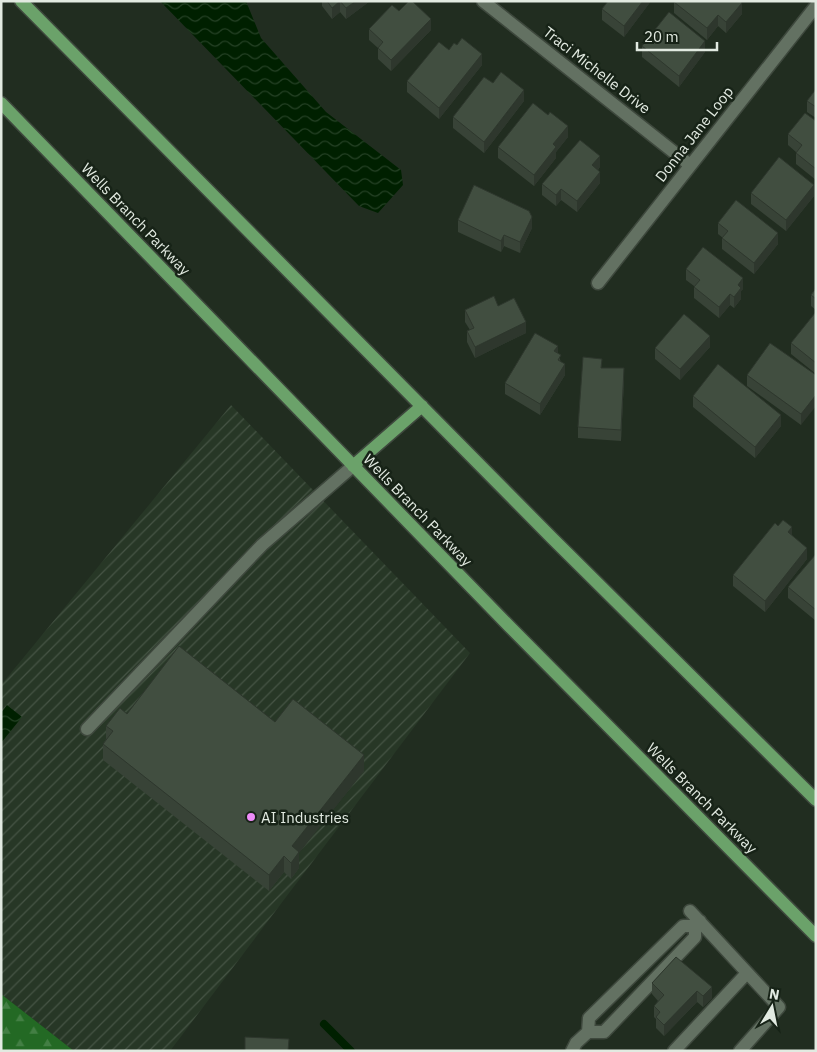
<svg xmlns="http://www.w3.org/2000/svg" width="817" height="1052" font-family="'IBM Plex Sans',sans-serif">
	<style>
		.industrial { fill: url(#industrial-furrows) }
		.forest { fill: url(#forest-firs) }
		.water { fill: url(#water-waves) }
		.lines { fill: none; stroke-linecap: round; stroke-linejoin: round }
		.stream { stroke: #002000; stroke-width: 8 }
		.minor-casing { stroke: #3e483d; stroke-width: 15 }
		.major-casing { stroke: #3e483d; stroke-width: 15 }
		.minor { stroke: #637162; stroke-width: 12 }
		.major { stroke: #6ba26a; stroke-width: 12 }
		.wall { fill: #384337 }
		.shaded-wall { fill: #2e372d }
		.building { fill: #414e40; stroke: #2e372d }
		.poi-dot { fill: #ee8cf8; stroke: #172317; stroke-width: 2 }
		.labels { text-anchor: middle; dominant-baseline: central; stroke-width: 5; stroke-linejoin: round; paint-order: stroke }
		.street-label { font-size: 15px; fill: #e2eae1; stroke: #172317 }
		.poi-label { font-size: 15px; fill: #e2eae1; stroke: #172317; text-anchor: start }
	</style>
	<defs>
		<pattern id="industrial-furrows" width="10" height="10" patternUnits="userSpaceOnUse" patternTransform="scale(1.25)"><rect width="10" height="10" fill="#273726"/><path d="M-1 1l2-2M0 10L10 0M9 11l2-2" fill="none" stroke="#465445"/></pattern>
		<pattern id="forest-firs" width="22" height="20" patternUnits="userSpaceOnUse" patternTransform="scale(1.25)"><rect width="22" height="20" fill="#236924"/><path d="M5 1l3.5 6h-7zM16 11l3.5 6h-7z" fill="#437f44"/></pattern>
		<pattern id="water-waves" width="16" height="10" patternUnits="userSpaceOnUse" patternTransform="scale(1.25)"><rect width="16" height="10" fill="#002000"/><path d="M0 5q4-4 8 0t8 0" fill="none" stroke="#254125"/></pattern>
	</defs>
	<rect width="100%" height="100%" fill="#212d20"/>
	<!-- industrial -->
	<path class="industrial" d="M231,405l239,248 -300,398h-96l-73,-57v-309z"/>
	<!-- forest -->
	<path class="forest" d="M1,994l73,57h-73z"/>
	<!-- water -->
	<path class="water" d="M160,1h86l15,37 65,74 75,58 2,15 -25,28 -19,-7z
		M7,705l15,12 -21,26v-30z"/>
	<g class="lines">
		<!-- stream -->
		<path class="stream" d="M324,1024l27,27"/>
		<!-- minor casing -->
		<g class="minor-casing">
			<path id="minor" d="M483,1l207,164
				M598,283l218,-277
				M87,729l175,-184 91,-79
				M690,911l89,96 -39,44
				M588,1032h16l91,-95v-11l5,-5
				M572,1051l4,-8 12,-11 1,-14 94,-92h12
				M674,1051l73,-78"/>
		</g>
		<!-- major casing -->
		<g class="major-casing">
			<path id="major" d="M21,1l531,537 264,262
				M1,103l508,523 307,310
				M353,466l69,-60"/>
		</g>
		<!-- minor -->
		<use href="#minor" class="minor"/>
		<!-- major -->
		<use href="#major" class="major"/>
	</g>
	<!-- wall -->
	<path class="wall" d="M322,1h48l-24,18 -6,-7 -8,7 -10,-13z
		M608,1h43l-27,36 -22,-17v-11z
		M674,2l68,12 -16,19 -8,-7 -11,14 -33,-27z
		M399,11l32,19 -40,41 -13,-12v-11l-9,-8v-11z
		M642,46l63,6 -26,35 -37,-30z
		M449,50l33,15 -43,54 -32,-27v-11z
		M493,83l31,18 -40,52 -31,-25v-11z
		M816,89v29l-9,-6v-11z
		M548,115l20,22 -12,15v6l-22,28 -36,-28v-11z
		M816,121v59l-20,-16v-12l-8,-7v-11z
		M600,167l-2,3 2,13 -23,29 -16,-12 -5,6 -14,-11v-11z
		M751,193l63,3 -28,35 -35,-27z
		M458,220l74,8 -12,25 -16,-7 -3,6 -43,-20z
		M718,223l60,21 -24,30 -32,-25v-11h1l-5,-4z
		M686,269l57,20 -2,2v8l-7,9 -4,-3 -11,13 -25,-20v-12l-8,-6z
		M816,288v22l-5,-4v-11z
		M498,306l28,27 -51,25 -8,-16v-11l3,-1 -5,-8v-12z
		M816,313v61l-25,-20v-11z
		M710,347l-30,33 -25,-21v-11z
		M558,353l7,22 -25,40 -35,-21v-11z
		M602,368l22,11 -3,62 -43,-3v-11z
		M747,375h69l-15,50 -54,-39z
		M693,396l88,30 -26,32 -62,-51z
		M792,536l15,23 -42,53 -32,-26v-11z
		M816,554v67l-28,-23v-11z
		M127,714l148,8 89,49 -65,81v16l-8,11 -7,-7 -15,19 -166,-131v-16l3,-5v-13z
		M676,957l36,41 -9,9 -6,-5 -33,34 -8,-8v-9l-2,-2v-11l4,-5 -6,-7v-11z"/>
	<!-- shaded-wall -->
	<path class="shaded-wall" d="M340,1v11l-8,7v-11z
		M356,1h14l-24,18v-11z
		M643,1h8l-27,36v-11z
		M742,3v11l-16,19v-11z
		M718,15v11l-11,14v-12z
		M431,19v11l-40,41v-11z
		M705,41v11l-26,35v-11z
		M482,54v11l-43,54v-11z
		M524,90v11l-40,52v-11z
		M568,126v11l-12,15v6l-22,28v-11l19,-31z
		M600,156v11l-8,9v-11z
		M600,172v11l-23,29v-11z
		M814,185v11l-28,35v-11z
		M561,189v11l-5,6v-11z
		M532,217v11l-12,25v-11z
		M778,233v11l-24,30v-11z
		M504,235v11l-3,6v-11z
		M743,278v11l-2,2v8l-7,9v-11l4,-12z
		M730,294v11l-11,13v-11z
		M526,322v11l-51,25v-11z
		M710,336v11l-30,33v-11z
		M558,346v11l-4,-6z
		M565,364v11l-25,40v-11z
		M624,368v11l-3,62v-11z
		M816,395v11l-15,19v-11z
		M781,415v11l-26,32v-11z
		M792,527v11l-4,-6z
		M807,548v11l-42,53v-11z
		M364,755v16l-72,91v-16z
		M299,852v16l-8,11v-16z
		M284,856v16l-15,19v-16z
		M712,987v11l-9,9v-11z
		M697,991v11l-33,34v-11z"/>
	<!-- building -->
	<path class="building" d="M327,1h13l-8,7z
		M340,1h16l-10,7z
		M409,1h3l19,18 -40,41 -13,-12 5,-6 -14,-13 23,-24 7,6z
		M608,1h35l-19,25 -22,-17z
		M674,1h66l2,2 -16,19 -8,-7 -11,13 -33,-26z
		M669,12l36,29 -26,35 -37,-30z
		M462,38l20,16 -43,54 -32,-27 32,-39 10,8 5,-7 3,2z
		M501,72l23,18 -40,52 -31,-25 31,-40 9,6z
		M816,89v18l-9,-6z
		M533,103l15,12 2,-3 18,14 -15,18 3,3 -22,28 -36,-28z
		M805,113l11,8v48l-20,-16 6,-8 -14,-11z
		M580,140l20,16 -8,9 8,7 -23,29 -16,-12 -5,6 -14,-11z
		M779,157l35,28 -28,35 -35,-27z
		M474,185l55,26 3,6 -12,25 -16,-7 -3,6 -43,-21z
		M736,200l42,33 -24,30 -32,-25 6,-7 -10,-8z
		M703,247l40,31 -5,7 3,3 -7,9 -4,-3 -11,13 -25,-20 6,-7 -14,-11z
		M816,288v11l-5,-4z
		M494,296l4,10 16,-8 12,24 -51,25 -8,-16 7,-3 -9,-18z
		M815,313h1v50l-25,-20z
		M684,314l26,22 -30,33 -25,-21z
		M535,333l23,13 -4,5 7,4 -3,5 7,4 -25,40 -35,-21z
		M770,343l46,32v20l-15,19 -54,-39z
		M583,357l19,2 -1,9h23l-3,62 -43,-3z
		M718,364l63,51 -26,32 -62,-51z
		M783,520l9,7 -4,5 19,16 -42,53 -32,-26 42,-52 3,3z
		M816,554v56l-28,-23z
		M179,646l96,76 18,-23 71,56 -72,91 7,6 -8,11 -7,-7 -15,19 -166,-131 10,-13 -7,-5 14,-18 7,6z
		M676,957l36,30 -9,9 -6,-5 -33,34 -8,-8 4,-5 -6,-6 10,-11 -12,-12z
		M245,1037l44,2 -1,12h-43z"/>
	<!-- markers -->
	<circle class="poi-dot" cx="251" cy="817" r="5"/>
	<g class="labels">
		<!-- street labels -->
		<g class="street-label">
			<text transform="translate(597 70) rotate(38)">Traci Michelle Drive</text>
			<text transform="translate(694 134) rotate(-52)">Donna Jane Loop</text>
			<text transform="translate(136 219) rotate(46)">Wells Branch Parkway</text>
			<text transform="translate(418 510) rotate(46)">Wells Branch Parkway</text>
			<text transform="translate(702 798) rotate(45)">Wells Branch Parkway</text>
		</g>
		<!-- poi labels -->
		<g class="poi-label">
			<text x="261" y="817">AI Industries</text>
		</g>
	</g>
	<!-- border -->
	<rect width="817" height="1052" fill="none" stroke="#e2eae1" stroke-width="5"/>
	<!-- north arrow -->
	<g transform="translate(772 1007) rotate(10)" stroke="#172317" stroke-width="4" paint-order="stroke">
	<path d="M0-4L9 19L0 12L-9 19Z" fill="#e2eae1"/>
	<text y="-8" font-size="14" font-weight="bold" text-anchor="middle" fill="#e2eae1">N</text>
	</g>
	<!-- scale -->
	<path d="M637 42v8h80v-8" fill="none" stroke="#e2eae1" stroke-width="2.5"/>
	<text x="644" y="42" font-size="15" fill="#e2eae1" stroke="#172317" stroke-width="4" paint-order="stroke">20 m</text>
</svg>
